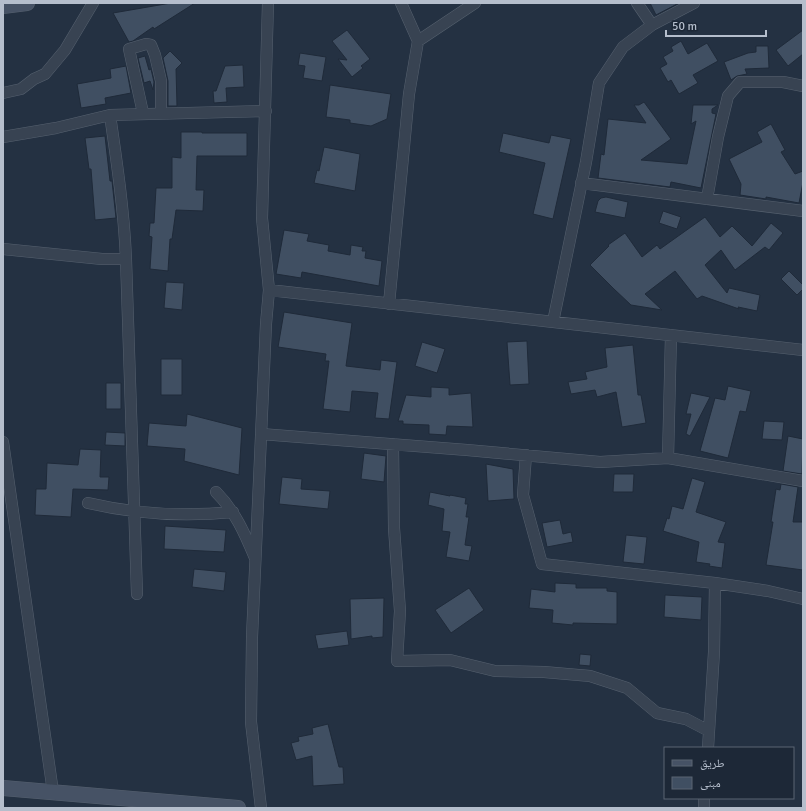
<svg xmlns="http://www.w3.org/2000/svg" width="806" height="811" font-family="Signika,'Noto Naskh Arabic',sans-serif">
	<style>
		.building { fill: #404f62; stroke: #1f2a39 }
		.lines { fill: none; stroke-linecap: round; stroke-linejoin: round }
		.street-casing { stroke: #56616f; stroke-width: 12 }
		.secondary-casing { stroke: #56616f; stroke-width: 16 }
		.street { stroke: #384352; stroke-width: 11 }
		.secondary { stroke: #465265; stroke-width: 15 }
	</style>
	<rect width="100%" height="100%" fill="#243142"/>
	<!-- building -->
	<path class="building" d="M171,3h24l-41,26 -1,-2 -20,14 -4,1 -16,-29z
		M650,3h29l-23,12z
		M347,30l23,29 -9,7 2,2 -11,9 -14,-18 9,1 -15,-19z
		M803,30v24l-15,12 -12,-16z
		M681,41l7,13 19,-11 11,18 -25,14 5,8 -19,11 -8,-14 -3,2 -8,-14 7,-4 -4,-7 10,-6 -2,-4z
		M756,46h12l1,22 -24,1 2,5 -10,2 -6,4 -7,-18 24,-9 8,-1z
		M170,51l12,12 -6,6 1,37h-9v-25l-5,-23z
		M300,53l26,4 -4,24 -19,-3 2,-12 -7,-1z
		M145,56l4,14 2,-1 3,13 -1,8 -3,-9 -6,2 -6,-25z
		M243,65l1,22 -18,1 1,14 -13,1 -1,-12h3l9,-25z
		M126,66l5,27 -26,5 1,6 -25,4 -4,-24 34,-6 -1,-9z
		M330,85l61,9 -4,25 -16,7 -21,-3v-3l-24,-3z
		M644,102l27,37 -30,21 46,4 9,-43 -5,3 2,-19h25l-6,4v4l4,1 -15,74 -30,-6 -1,5 -72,-9 3,-24 3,1 4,-36 38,4 -12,-18h5z
		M771,124l14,26 -4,2 14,22 8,-3v11l-4,21 -33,-6v2l-26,-4 1,-11 -12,-25 33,-17 -5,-10z
		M181,132h21v1h45v23h-50l-1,34h8l-1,21 -27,-1 -4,29h-2l-2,32 -18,-2 2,-32 -3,-1 1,-13h4l2,-35h16v-31l9,1z
		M503,133l46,10 2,-8 20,4 -18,80 -20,-5 12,-51 -46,-11z
		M105,136l5,45h2l4,37 -21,2 -4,-51h-2l-4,-31z
		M324,147l36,7 -5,37 -41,-8 3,-13 2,1z
		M606,197l22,5 -3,16 -30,-6 3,-11 3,-3z
		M663,211l18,6 -4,12 -18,-6z
		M705,217l15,20 12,-11 20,20 19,-23 12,10 -14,17 -4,-3 -30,23 -14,-20 -16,15 22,28 2,-5 31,7 -3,16 -19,-4 1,2 -37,-13 -5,3 -22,-28 -30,23 17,16 -31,-5 -17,-16 -24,-24 19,-19 -1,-1 17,-12 17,24 15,-12 3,4z
		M284,230l25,4 -2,7 22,4 -1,6 22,4 1,-10 12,2 -1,4h4l-1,7 17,3 -3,25 -77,-14 -1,6 -25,-4z
		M789,271l14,14v4l-6,6 -16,-16z
		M166,282l18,1 -2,27 -18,-2z
		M284,312l68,11 -6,43 34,4 1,-10 16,2 -8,57 -14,-1 3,-25 -26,-2 -2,21 -27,-3 6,-48h-4l1,-7 -48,-7z
		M527,341l2,43 -19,1 -3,-43z
		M422,342l23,7 -8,24 -22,-7z
		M633,345l5,50h3l5,28 -24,4 -6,-35 -19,5 -2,-7 -24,4 -3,-12 19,-3 -2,-7 22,-5 -2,-19z
		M161,359h21v36h-21z
		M106,383h15v26h-15z
		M728,386l23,5 -5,21 -6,-1 -12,47 -28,-7 15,-53 10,2z
		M431,387l18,1v7l22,-2 2,34 -26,-1 -1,9 -17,-1v-9l-26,-1v-3h-5l8,-26 25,2z
		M691,393l19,4 -20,39 -4,-2 5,-20h-5z
		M187,414l55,14 -3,47 -55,-14 1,-12 -38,-3 2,-23 37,3z
		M764,421l20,1 -2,18 -20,-1z
		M106,432l19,1v13l-20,-1z
		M788,436l15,3 -1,35 -19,-3z
		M80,449l21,1 -1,27h9l-1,13 -35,-1 -2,28 -36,-2 1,-26h10l1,-26 31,2z
		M364,453l22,3 -2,26 -23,-3z
		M486,464l27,5 1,30 -26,2z
		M614,474h20l-1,18h-20z
		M282,477l20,2 -1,10 29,2 -2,18 -49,-5z
		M692,478l13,4 -9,30 30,10 -8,20 7,1 -3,25 -13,-2 1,-2 -14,-2 3,-20 -36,-11 4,-13 2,1 3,-13 11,3z
		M781,484l17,3 -5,35h10v48l-37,-5 7,-43h-2l5,-33 4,1z
		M430,492l20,4v-1l16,3 -1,6h3l-2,13h3l-4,28 7,1 -3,15 -23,-4 4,-25 -8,-1 2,-22 -16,-4z
		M560,520l3,14 8,-2 2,10 -26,5 -5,-24z
		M165,526l61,4 -2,22 -60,-3z
		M626,535l21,2 -3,27 -21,-2z
		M194,569l32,3 -2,19 -32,-4z
		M555,583l21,1v4h31v3l10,1v32l-44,-1v2l-21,-2 1,-13 -24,-2 2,-19 24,3z
		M469,588l15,22 -33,23 -16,-23z
		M665,595l37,2 -1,23 -37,-3z
		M384,598l-1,39 -11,1v-2l-21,3 -1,-40z
		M347,631l2,14 -31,4 -3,-14z
		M580,654l11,1 -1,11 -11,-1z
		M328,724l11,43h4l1,17 -31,2 -1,-30 -16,4 -5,-17 8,-2 -1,-4 15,-3 -1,-6z"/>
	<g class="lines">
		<!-- street casing -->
		<g class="street-casing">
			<path id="street" d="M637,3l15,22
				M418,41l57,-38
				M3,93l18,-4 13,-10 11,-5 20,-24 28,-47
				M143,113l-14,-64 17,-5 5,1 4,10 6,26v32
				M3,137l53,-9 54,-13
				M581,183l222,28
				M707,199l11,-62 10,-41 12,-14h43l20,4
				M3,249l99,10h24c-2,-48 -9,-96 -16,-144l156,-4
				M126,259l11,335
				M269,290l534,60
				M389,304l20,-210 9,-53 -17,-38
				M553,322l33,-160 13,-79 24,-36 29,-22 42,-22
				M261,434l206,16 133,12 68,-4 135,23
				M3,442l50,350
				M393,444l1,84 6,83 -3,50 53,-1 45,11 49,1 46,4 37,12 30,25 29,6 23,12
				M526,455l-3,40 19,69 173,19 -1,69 -6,96
				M668,458l3,-123
				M216,492c19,19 29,42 39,66
				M88,503c47,11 96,14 145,9
				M715,583l53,8 35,8
				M261,808l-10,-86 1,-85 14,-313 3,-34 -7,-72 6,-215
				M704,808v-10"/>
		</g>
		<!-- secondary casing -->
		<g class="secondary-casing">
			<path id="secondary" d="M3,6l24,-3
				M3,788l235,20"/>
		</g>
		<!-- street -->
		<use href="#street" class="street"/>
		<!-- secondary -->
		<use href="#secondary" class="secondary"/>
	</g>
	<!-- border -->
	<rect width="806" height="811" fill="none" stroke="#b5becc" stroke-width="8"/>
	<!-- legend -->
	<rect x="664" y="747" width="130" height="52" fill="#1d2837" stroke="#5a6473"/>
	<rect x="672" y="760" width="20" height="6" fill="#465265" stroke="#5a6473"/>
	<text x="700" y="767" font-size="12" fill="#b5becc">طريق</text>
	<rect x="672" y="777" width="20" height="12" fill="#404f62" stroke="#5a6473"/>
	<text x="700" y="787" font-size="12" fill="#b5becc">مبنى</text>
	<!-- scale -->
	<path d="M666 30v6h100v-6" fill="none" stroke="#b5becc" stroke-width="2"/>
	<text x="672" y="30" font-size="12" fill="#b5becc" stroke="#1d2837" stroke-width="3" paint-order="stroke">50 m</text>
</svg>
